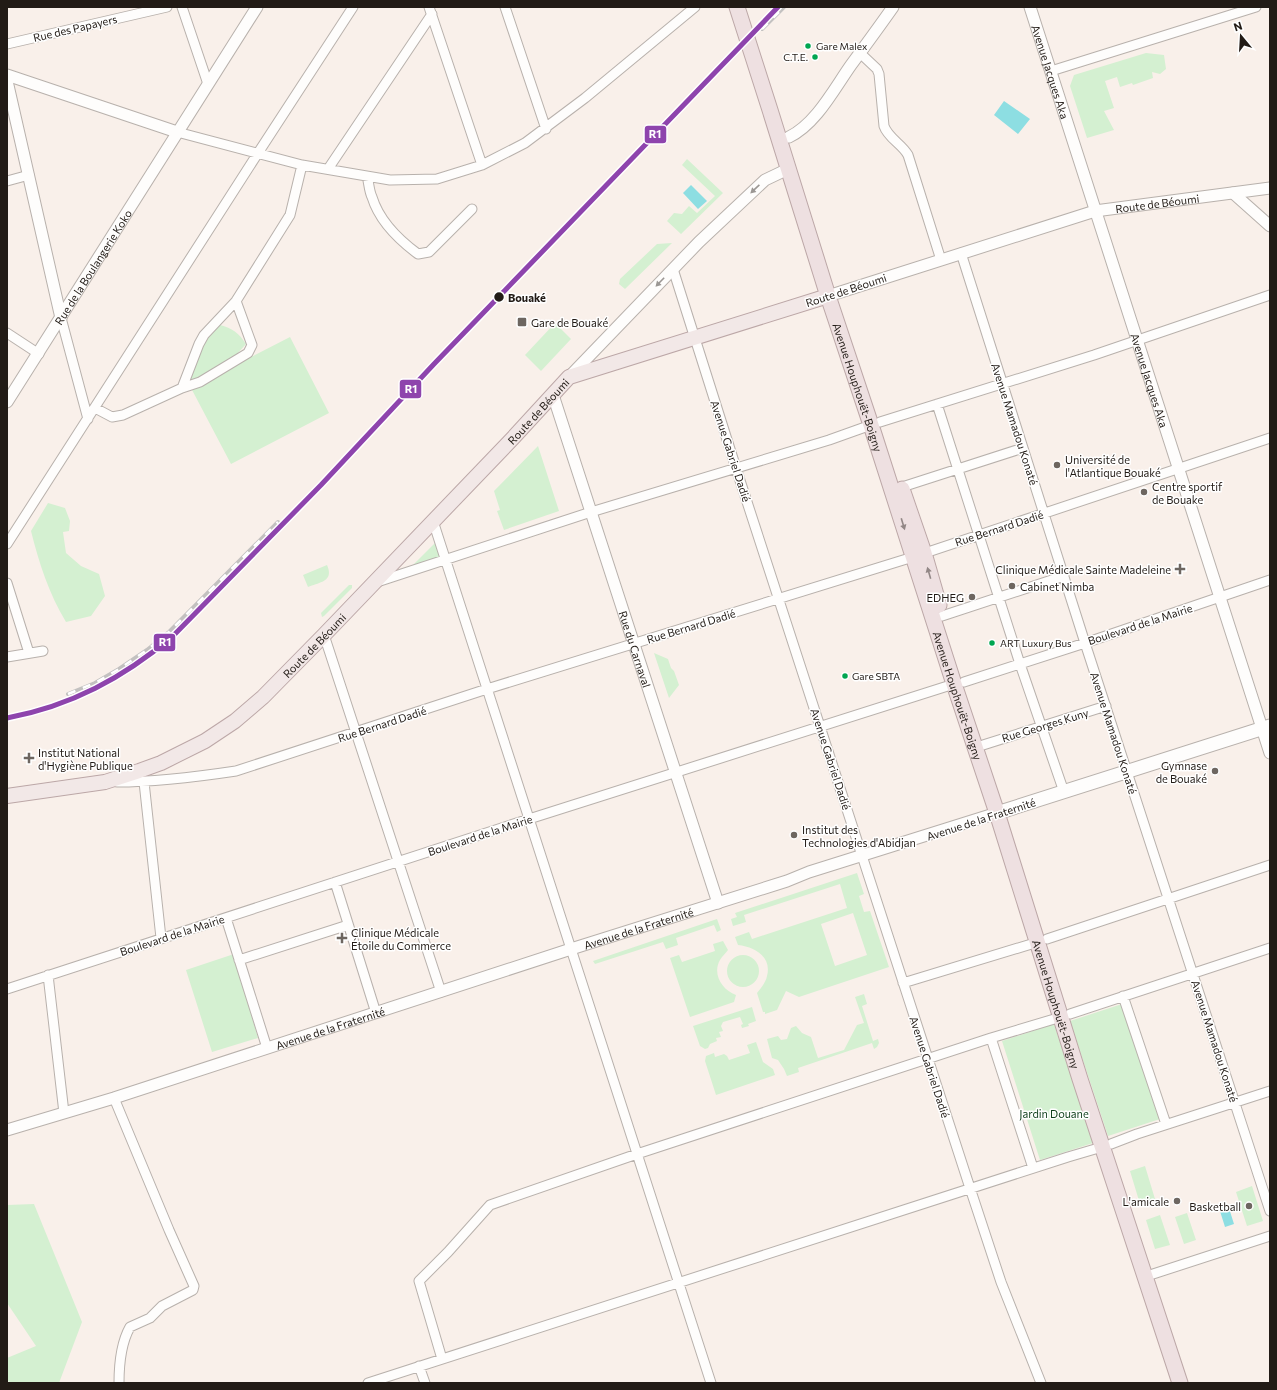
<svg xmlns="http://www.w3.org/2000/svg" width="1277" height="1390" font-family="Commissioner,sans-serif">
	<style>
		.green { fill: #d4f0d1; fill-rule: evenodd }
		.water { fill: #8ddee2 }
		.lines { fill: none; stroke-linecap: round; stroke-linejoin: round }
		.minor-casing { stroke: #b8b1ac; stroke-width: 11 }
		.tertiary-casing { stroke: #b8b1ac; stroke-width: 13 }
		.secondary-casing { stroke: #b8b1ac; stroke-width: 15 }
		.primary-casing { stroke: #bca7a7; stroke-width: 16 }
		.trunk-casing { stroke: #bca7a7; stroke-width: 17 }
		.minor { stroke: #fefdfc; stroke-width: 9 }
		.tertiary { stroke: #fefdfc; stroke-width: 11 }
		.secondary { stroke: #fefdfc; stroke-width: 13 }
		.primary { stroke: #f2e8e7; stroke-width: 14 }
		.trunk { stroke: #eee0e1; stroke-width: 15 }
		.rail-casing { stroke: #c3c1c0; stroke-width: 4 }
		.rail { stroke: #fff; stroke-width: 2.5; stroke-dasharray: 8; stroke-linecap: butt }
		.rail-1-casing { stroke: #fff; stroke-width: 8 }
		.rail-1 { stroke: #8e44ad; stroke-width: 5 }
		.oneway { fill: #9b9794 }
		.oneway2 { fill: #928786 }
		.bus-dot { fill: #00a651; stroke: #fff; stroke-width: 1.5 }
		.stop-dot { fill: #221b16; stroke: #fff; stroke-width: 1.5 }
		.poi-dot { fill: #6d6660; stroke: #fff; stroke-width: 1.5 }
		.labels { text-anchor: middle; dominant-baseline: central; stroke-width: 3; stroke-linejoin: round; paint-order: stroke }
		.bus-label { font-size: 10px; fill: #221b16; stroke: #fff; text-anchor: start }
		.street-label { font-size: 11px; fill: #221b16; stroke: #fff }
		.stop-label { font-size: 11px; font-weight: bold; fill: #221b16; stroke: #fff; text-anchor: start }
		.poi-label { font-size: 11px; fill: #221b16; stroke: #fff; text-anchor: start }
		.park-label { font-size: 11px; fill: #0e3f1a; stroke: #fff }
		.line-badge { stroke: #fff; stroke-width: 1.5 }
		.badge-label { font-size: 11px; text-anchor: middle; font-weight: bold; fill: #fff }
	</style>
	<rect width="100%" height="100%" fill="#f9f0ea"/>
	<!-- green -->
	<path class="green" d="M1146,53l18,2 2,14 -6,5 -8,-2 1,6 -20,7 -1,-2 -12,4 -3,-10 -12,4 9,27 -10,3 10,19 -27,8 -17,-52 4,-11z
		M687,159l36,34 -42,41 -14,-13 7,-8 8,1 7,-8 8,7 18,-17 -33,-31z
		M672,243l-47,46 -6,-5 1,-5 37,-35z
		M555,323l16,16 -30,32 -16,-16z
		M220,325c12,3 19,8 26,19l-19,21 -27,15 -15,-1 18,-37z
		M290,337l39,76 -98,51 -40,-76z
		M538,446l21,65 -55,19 -7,-19 3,-1 -6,-19z
		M48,503l17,5 5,13 -1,10 -6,1 3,21 15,13 18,8 6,22 -14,20 -25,6c-17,-28 -27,-59 -35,-91z
		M435,543l5,14 -28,9z
		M327,565c7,16 -6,17 -19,22l-5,-12z
		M349,585h3v3l-28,28 -2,1 -1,-4z
		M654,653l14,6 3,9 3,3 5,14 -10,13z
		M857,873l7,21 -5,2 5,16 6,-1 19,56 -90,30 -13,-6 -9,19 -12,4v-2h-2l-6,-19c4,-5 9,-11 10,-17 5,-19 -12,-29 -29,-31l-3,-8 14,-5 3,7 95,-31 -7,-24 -96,31 2,7 -13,4 -2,-7 6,-2 -2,-4zM853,913l14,42 -32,11 -14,-42z
		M717,919l4,11 -4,2 -3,-7 -38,13 2,7 -12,4 -3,-7 -68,22 -2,-3z
		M723,941l5,9c-2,3 -6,6 -8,10 -8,14 2,30 16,35l-2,7 -44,15 -20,-59 9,-3 3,7 33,-11 -2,-7z
		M234,954l24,84 -46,14 -26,-82z
		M727 971a16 16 0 1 1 32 0a16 16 0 1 1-32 0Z
		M864,994l3,10 -5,2 11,35 5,-2 1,4 -2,4 -3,2 -2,-6 -74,25 1,4 -12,4 -3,-7 -6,-9 -6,-2 -5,-19 11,-3 3,4 6,-1 4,-11 5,-2 6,7 9,4 7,21 26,-8 13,-25 7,-2 -9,-26z
		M1122,1004l38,115 -52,17 -38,-115z
		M752,1007l4,14 -8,3 1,2 -7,2 -1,-3 2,-1 -3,-7 -17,5 -2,4 2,5 -4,1 2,5 -5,1 1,3 -7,3 -2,4 -3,1 -5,-3 -7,-20z
		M1054,1024l39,119 -53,17 -38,-119z
		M756,1042l7,20 10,7 2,6 -59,20 -11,-34 1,-5 8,-3 1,4 9,-3 3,2 2,4 21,-7 -3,-8z
		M1145,1166l10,33 -15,5 -10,-33z
		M1252,1186l11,35 -16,5 -11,-34z
		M34,1204l48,118 -23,61h-45l-7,-2v-23l29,-12 -29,-43v-98z
		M1187,1213l9,27 -12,4 -9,-27z
		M1160,1215l10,30 -15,4 -9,-29z"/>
	<!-- water -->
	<path class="water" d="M1004,101l26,18 -12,15 -24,-19z
		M691,185l16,16 -9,8 -15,-16z
		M1228,1205l6,19 -9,3 -6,-19z"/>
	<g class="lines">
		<!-- minor casing -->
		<g class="minor-casing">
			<path id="minor" d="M182,7l26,77
				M429,7l53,158
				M505,7l41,122
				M7,44l160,-37
				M860,53l17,16 2,5 5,52c4,12 18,18 24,29l33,105
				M1051,71l205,-64
				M177,132l125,33 88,15 47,-1 45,-14 43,-22 60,-45 110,-91
				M328,169l104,-155
				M367,176c2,7 2,15 5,21 7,23 27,43 46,57l11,-2 43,-43
				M7,181l22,-6
				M961,253l124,390 185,568
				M673,269l63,199 234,720 31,94 40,101
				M61,318l27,101
				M7,333l32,21
				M182,388l17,-44 5,-9 32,-34
				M937,404l83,260 44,128
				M95,408l17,9 11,-2 59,-27 18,-6 48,-29 4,-8 -16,-44 54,-86 12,-50
				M880,422l214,-67 176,-60
				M902,487l121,-39
				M433,521l278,862
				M7,544l251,-391 95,-146
				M377,582l214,-70 238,-72 42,-15
				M7,583l22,70
				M942,616l122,-40
				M324,635l117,357
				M7,657l36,-6
				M964,682l121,-39 185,-63
				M983,745l123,-39
				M117,782c40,0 79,-5 119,-11l251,-82 426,-132 357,-119
				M144,782l17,156
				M335,882l41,131
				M226,918l41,130
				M1047,939l223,-74
				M239,960l109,-35
				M48,975l16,138
				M903,983l135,-41
				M7,989l522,-170 425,-135
				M1123,996l43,128
				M1070,1014l200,-66
				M991,1038l42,130
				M114,1098l55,132 25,56 -1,4 -31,16 -12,12 -20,9c-9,16 -11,39 -11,56
				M1111,1144l26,-10 133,-43
				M1153,1274l117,-38
				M442,1359l-23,-78 29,-29 42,-47 147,-51 354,-116 70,-21
				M419,1366l6,17
				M368,1383l700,-226 34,-10"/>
		</g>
		<!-- tertiary casing -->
		<g class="tertiary-casing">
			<g id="tertiary">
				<path id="s1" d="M1030,7l240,746"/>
				<path d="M7,75l170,57"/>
				<path d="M7,81l54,237"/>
				<path d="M789,137c27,-13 45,-48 62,-72 14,-19 28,-38 42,-58"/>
				<path d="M1233,193l37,33"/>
				<path id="s2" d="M828,296l267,-85 175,-23"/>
				<path d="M569,377l130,-135 66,-62 23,-11"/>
				<path id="s3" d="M553,395l165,508"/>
				<path id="s4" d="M7,402l250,-395"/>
				<path id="s5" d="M7,1130l107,-32 457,-149 216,-68 22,-9 188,-59"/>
			</g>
		</g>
		<!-- secondary casing -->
		<g class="secondary-casing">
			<path id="secondary" d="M997,813l273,-87"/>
		</g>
		<!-- primary casing -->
		<g class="primary-casing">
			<g id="primary">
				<path id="s6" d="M7,796l98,-14 34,-11 22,-8 44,-22 30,-20 28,-24 61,-62 189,-197 56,-61 259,-81"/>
			</g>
		</g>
		<!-- trunk casing -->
		<g class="trunk-casing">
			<g id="trunk">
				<path id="s7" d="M737,7l33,103 58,186 43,129 83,259 43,129 83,266 100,304"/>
				<path d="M902,489l22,64 15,52"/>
			</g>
		</g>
		<!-- minor -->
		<use href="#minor" class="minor"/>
		<!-- tertiary -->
		<use href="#tertiary" class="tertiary"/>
		<!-- secondary -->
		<use href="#secondary" class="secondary"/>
		<!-- primary -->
		<use href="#primary" class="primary"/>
		<!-- trunk -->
		<use href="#trunk" class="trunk"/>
		<!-- rail casing -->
		<g class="rail-casing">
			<path id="rail" d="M762,29l22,-22
				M68,694l27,-11 24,-14 28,-19 22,-18 109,-110"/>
		</g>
		<!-- rail -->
		<use href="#rail" class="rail"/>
		<!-- rail-1 casing -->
		<g class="rail-1-casing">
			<path id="rail-1" d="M7,718c64,-12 116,-40 166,-82l148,-151 113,-121 344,-357"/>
		</g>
		<!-- rail-1 -->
		<use href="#rail-1" class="rail-1"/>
	</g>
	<!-- one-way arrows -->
	<defs><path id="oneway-solid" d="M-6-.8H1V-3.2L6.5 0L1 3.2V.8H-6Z"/></defs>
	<g class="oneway">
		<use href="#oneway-solid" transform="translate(755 189) rotate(137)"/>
		<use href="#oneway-solid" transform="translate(660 282) rotate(134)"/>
	</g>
	<g class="oneway2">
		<use href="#oneway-solid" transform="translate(903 524) rotate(73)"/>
		<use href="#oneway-solid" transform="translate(929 573) rotate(-106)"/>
	</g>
	<!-- markers -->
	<g class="bus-dot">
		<circle cx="808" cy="46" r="3.5"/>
		<circle cx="815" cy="57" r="3.5"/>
		<circle cx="992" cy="643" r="3.5"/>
		<circle cx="845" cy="676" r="3.5"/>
	</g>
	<circle class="stop-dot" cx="499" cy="297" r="5.5"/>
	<g class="poi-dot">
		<rect x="517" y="317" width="10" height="10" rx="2"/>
		<circle cx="1057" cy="465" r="4"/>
		<circle cx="1144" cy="492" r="4"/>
		<path d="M1178 563h4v4h4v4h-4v4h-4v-4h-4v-4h4z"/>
		<circle cx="1012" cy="586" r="4"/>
		<circle cx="972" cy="597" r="4"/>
		<path d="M27 752h4v4h4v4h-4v4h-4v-4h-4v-4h4z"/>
		<circle cx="1215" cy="771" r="4"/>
		<circle cx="794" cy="835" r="4"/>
		<path d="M340 932h4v4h4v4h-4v4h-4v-4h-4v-4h4z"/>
		<circle cx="1177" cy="1201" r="4"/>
		<circle cx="1249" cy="1206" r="4"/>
	</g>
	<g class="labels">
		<!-- bus labels -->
		<g class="bus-label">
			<text x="816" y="46">Gare Malex</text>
			<text x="808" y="57" text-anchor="end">C.T.E.</text>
			<text x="1000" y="643">ART Luxury Bus</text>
			<text x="852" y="676">Gare SBTA</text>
		</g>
		<!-- street labels -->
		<g class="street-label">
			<text transform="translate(75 28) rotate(-13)">Rue des Papayers</text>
			<text stroke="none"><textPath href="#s1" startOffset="68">Avenue Jacques Aka</textPath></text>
			<text stroke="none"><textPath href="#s2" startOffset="343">Route de Béoumi</textPath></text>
			<text stroke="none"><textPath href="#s4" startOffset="160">Rue de la Boulangerie Koko</textPath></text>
			<text transform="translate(846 290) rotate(-18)">Route de Béoumi</text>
			<text stroke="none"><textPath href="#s1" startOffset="392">Avenue Jacques Aka</textPath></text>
			<text stroke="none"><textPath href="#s7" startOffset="399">Avenue Houphouët-Boigny</textPath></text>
			<text stroke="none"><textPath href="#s6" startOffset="677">Route de Béoumi</textPath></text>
			<text transform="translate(1015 424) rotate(72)">Avenue Mamadou Konaté</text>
			<text transform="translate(731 451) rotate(72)">Avenue Gabriel Dadié</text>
			<text transform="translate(999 528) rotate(-18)">Rue Bernard Dadié</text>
			<text transform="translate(1140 624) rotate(-18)">Boulevard de la Mairie</text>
			<text transform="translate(691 626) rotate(-17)">Rue Bernard Dadié</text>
			<text stroke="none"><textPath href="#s6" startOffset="353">Route de Béoumi</textPath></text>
			<text stroke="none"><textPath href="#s3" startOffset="267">Rue du Carnaval</textPath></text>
			<text stroke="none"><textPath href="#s7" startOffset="723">Avenue Houphouët-Boigny</textPath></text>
			<text transform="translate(382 724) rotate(-18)">Rue Bernard Dadié</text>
			<text transform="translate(1045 725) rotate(-17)">Rue Georges Kuny</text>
			<text transform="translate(1114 733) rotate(72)">Avenue Mamadou Konaté</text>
			<text transform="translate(831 759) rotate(72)">Avenue Gabriel Dadié</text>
			<text transform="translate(981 819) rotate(-18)">Avenue de la Fraternité</text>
			<text transform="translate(480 835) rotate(-18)">Boulevard de la Mairie</text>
			<text stroke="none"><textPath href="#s5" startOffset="663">Avenue de la Fraternité</textPath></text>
			<text transform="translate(172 935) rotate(-18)">Boulevard de la Mairie</text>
			<text stroke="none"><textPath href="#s7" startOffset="1047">Avenue Houphouët-Boigny</textPath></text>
			<text stroke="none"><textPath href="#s5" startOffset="339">Avenue de la Fraternité</textPath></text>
			<text transform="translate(1215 1041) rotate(72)">Avenue Mamadou Konaté</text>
			<text transform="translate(930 1067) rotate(72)">Avenue Gabriel Dadié</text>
		</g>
		<!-- stop labels -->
		<g class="stop-label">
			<text x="508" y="297">Bouaké</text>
		</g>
		<!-- poi labels -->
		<g class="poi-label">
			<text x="531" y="322">Gare de Bouaké</text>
			<text x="1065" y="459">Université de<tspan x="1065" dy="13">l'Atlantique Bouaké</tspan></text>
			<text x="1152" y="486">Centre sportif<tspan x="1152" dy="13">de Bouake</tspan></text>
			<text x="1171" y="569" text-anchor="end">Clinique Médicale Sainte Madeleine</text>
			<text x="1020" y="586">Cabinet Nimba</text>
			<text x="964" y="597" text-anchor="end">EDHEG</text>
			<text x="38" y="752">Institut National<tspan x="38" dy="13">d'Hygiène Publique</tspan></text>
			<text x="1207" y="765" text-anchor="end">Gymnase<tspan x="1207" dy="13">de Bouaké</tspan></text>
			<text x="802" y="829">Institut des<tspan x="802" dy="13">Technologies d'Abidjan</tspan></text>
			<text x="351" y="932">Clinique Médicale<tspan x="351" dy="13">Étoile du Commerce</tspan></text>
			<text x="1169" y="1201" text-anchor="end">L'amicale</text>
			<text x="1241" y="1206" text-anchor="end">Basketball</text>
		</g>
		<!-- park labels -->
		<g class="park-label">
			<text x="1054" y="1113">Jardin Douane</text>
		</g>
	</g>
	<g class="line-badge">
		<rect x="644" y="125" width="23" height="19" rx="4" fill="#8e44ad"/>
		<rect x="399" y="379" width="23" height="20" rx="4" fill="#8e44ad"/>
		<rect x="153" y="633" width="23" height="19" rx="4" fill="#8e44ad"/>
	</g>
	<g class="badge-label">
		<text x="655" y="138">R1</text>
		<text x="411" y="393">R1</text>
		<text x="165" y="646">R1</text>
	</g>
	<!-- border -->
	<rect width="1277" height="1390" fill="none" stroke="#221b16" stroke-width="16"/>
	<!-- north arrow -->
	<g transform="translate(1241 36) rotate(342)" stroke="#ffffff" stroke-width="3" paint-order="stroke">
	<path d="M0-3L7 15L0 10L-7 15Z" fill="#221b16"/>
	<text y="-6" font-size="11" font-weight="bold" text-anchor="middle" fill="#221b16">N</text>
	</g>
</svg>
